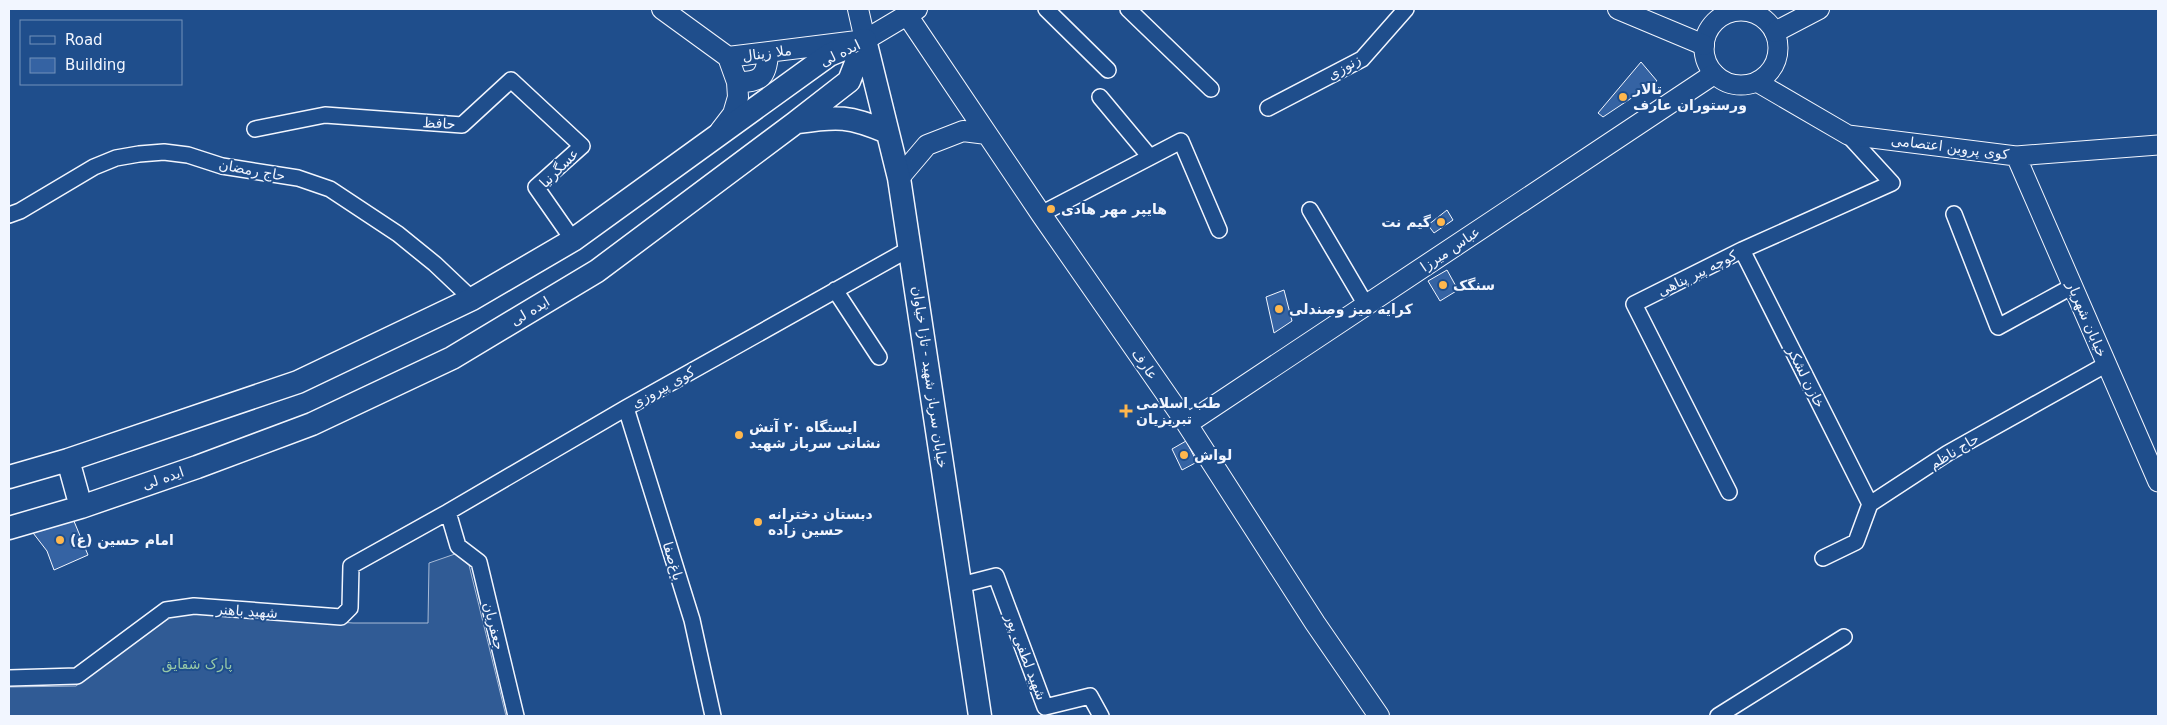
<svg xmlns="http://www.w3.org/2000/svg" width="2167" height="725" font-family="'DejaVu Sans','Noto Sans Arabic',sans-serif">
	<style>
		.built { fill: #305b95; stroke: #a8bbd7 }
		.building { fill: #3563a3; stroke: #f2f6ff }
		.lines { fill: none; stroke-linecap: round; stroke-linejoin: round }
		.minor-casing { stroke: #f2f6ff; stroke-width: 18 }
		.tertiary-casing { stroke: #f2f6ff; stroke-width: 21 }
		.secondary-casing { stroke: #f2f6ff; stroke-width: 22 }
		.primary-casing { stroke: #f2f6ff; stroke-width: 25 }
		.minor { stroke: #1f4e8c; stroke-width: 15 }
		.tertiary { stroke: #1f4e8c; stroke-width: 19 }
		.secondary { stroke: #1f4e8c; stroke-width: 20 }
		.primary { stroke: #1f4e8c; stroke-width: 22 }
		.poi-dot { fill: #ffb74d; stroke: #1f4e8c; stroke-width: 2 }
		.labels { text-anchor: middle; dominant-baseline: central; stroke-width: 4; stroke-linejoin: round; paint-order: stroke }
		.street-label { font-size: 14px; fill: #f2f6ff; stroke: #1f4e8c }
		.poi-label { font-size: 14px; font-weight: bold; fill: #f2f6ff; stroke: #1f4e8c; text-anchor: start }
		.park-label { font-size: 14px; fill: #97c8a6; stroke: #1f4e8c }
	</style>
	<rect width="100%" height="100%" fill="#1f4e8c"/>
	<!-- built -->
	<path class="built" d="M455,554l14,11 37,151h-497v-29l67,-1 91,-69 25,-5 161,11h75l1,-60z"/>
	<!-- building -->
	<path class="building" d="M1641,62l16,19 -54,36 -5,-4z
		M1447,210l6,10 -19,13 -6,-8z
		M1447,270l11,20 -18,11 -12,-20z
		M1284,290l8,31 -18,12 -8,-36z
		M1186,441l11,21 -15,8 -10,-21z
		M71,514l17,41 -34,15 -7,-19 -17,-22z"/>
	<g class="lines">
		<!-- minor casing -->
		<g class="minor-casing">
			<path id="minor" d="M1046,9l62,61
				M1128,9l83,80
				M1100,97l50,60
				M1268,108l94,-49 44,-50
				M255,129l70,-14 137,10 49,-45 71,66 -46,41 37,53
				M1310,210l56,95
				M1041,214l140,-73 38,89
				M1954,214l44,113 75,-41
				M9,215l11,-4 74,-44 22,-9 23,-4 25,-2 24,3 34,11 76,12 32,11 68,45 37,30 37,35
				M1742,250l128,254
				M835,290l44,67
				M626,408l66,212 21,96
				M1729,492l-95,-188 108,-54 150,-67 -44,-48
				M1823,558l33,-16 14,-38 78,-51 159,-89
				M961,585l35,-9 49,131 45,-11 11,20
				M9,678l68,-2 89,-66 28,-4 147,11 9,-9 1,-42 97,-54
				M516,716l-37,-154 -21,-16 -10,-34 178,-104 285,-160
				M1718,716l126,-79"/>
		</g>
		<!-- tertiary casing -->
		<g class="tertiary-casing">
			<path id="tertiary" d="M1704 48a37 37 0 1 1 74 0a37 37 0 1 1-74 0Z
				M1757,82l91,53 168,21 142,-11
				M2016,156l142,326"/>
		</g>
		<!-- secondary casing -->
		<g class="secondary-casing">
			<path id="secondary" d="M662,9l66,48 9,25 1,15 -5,17 -13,17
				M858,9l7,31
				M1618,9l86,36
				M907,15l134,199 146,210 128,199 64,93
				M1775,32l44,-23
				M728,57l137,-17 52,-31
				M737,82c24,1 30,-6 31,-29
				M899,178l28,-33 36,-14 24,3
				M1187,424l527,-350"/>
		</g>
		<!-- primary casing -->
		<g class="primary-casing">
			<path id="primary" d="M865,40l34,138 81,538
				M799,122c38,-6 51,-6 88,10
				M68,460l13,47
				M9,477l59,-17 230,-78 174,-83 101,-59 256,-185 36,-15
				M9,528l72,-21 116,-40 115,-43 140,-66 145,-87 198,-148 54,-42 16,-41"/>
		</g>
		<!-- minor -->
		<use href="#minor" class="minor"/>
		<!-- tertiary -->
		<use href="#tertiary" class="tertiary"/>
		<!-- secondary -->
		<use href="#secondary" class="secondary"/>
		<!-- primary -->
		<use href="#primary" class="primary"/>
	</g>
	<!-- markers -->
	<g class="poi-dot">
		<circle cx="1623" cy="97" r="5"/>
		<circle cx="1051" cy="209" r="5"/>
		<circle cx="1441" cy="222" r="5"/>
		<circle cx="1443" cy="285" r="5"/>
		<circle cx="1279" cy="309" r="5"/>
		<path d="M1123.5 403.5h5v5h5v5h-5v5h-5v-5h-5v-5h5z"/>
		<circle cx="739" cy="435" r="5"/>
		<circle cx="1184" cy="455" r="5"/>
		<circle cx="758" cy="522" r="5"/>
		<circle cx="60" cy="540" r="5"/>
	</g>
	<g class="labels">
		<!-- street labels -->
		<g class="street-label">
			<text transform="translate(767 53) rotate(-7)">ملا زینال</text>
			<text transform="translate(840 53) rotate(-26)">ایده لى</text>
			<text transform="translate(1344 67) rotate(-30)">زنوزی</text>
			<text transform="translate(439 123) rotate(3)">حافظ</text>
			<text transform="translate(1950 147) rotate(7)">کوی پروین اعتصامی</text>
			<text transform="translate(559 168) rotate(-45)">عسگرنیا</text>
			<text transform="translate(252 170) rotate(10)">حاج رمضان</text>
			<text transform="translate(1450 249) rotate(-34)">عباس میرزا</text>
			<text transform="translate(1697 273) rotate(-26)">کوچه پیر پناهی</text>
			<text transform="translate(530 311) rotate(-31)">ایده لى</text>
			<text transform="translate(2087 319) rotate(67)">خیابان شهریار</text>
			<text transform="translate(1145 364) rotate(55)">عارف</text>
			<text transform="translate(930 377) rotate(82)">خیابان سرباز شهید - تازا خیاوان</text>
			<text transform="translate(1806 377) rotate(63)">خازن لشکر</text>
			<text transform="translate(663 387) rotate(-29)">کوی پیروزی</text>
			<text transform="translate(1954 451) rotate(-31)">حاج ناظم</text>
			<text transform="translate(163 478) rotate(-19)">ایده لى</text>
			<text transform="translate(673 561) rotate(73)">باغ‌صفا</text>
			<text transform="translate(247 611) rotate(4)">شهید باهنر</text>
			<text transform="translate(494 626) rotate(76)">جعفریان</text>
			<text transform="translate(1026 657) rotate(69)">شهید لطفی پور</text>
		</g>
		<!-- poi labels -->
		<g class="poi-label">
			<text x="1633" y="89">تالار<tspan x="1633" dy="16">ورستوران عارف</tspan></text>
			<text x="1061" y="209">هایپر مهر هادی</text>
			<text x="1431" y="222" text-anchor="end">گیم نت</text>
			<text x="1453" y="285">سنگک</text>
			<text x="1289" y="309">کرایه میز وصندلی</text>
			<text x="1136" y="403">طب اسلامی<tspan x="1136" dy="16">تبریزیان</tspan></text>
			<text x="749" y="427">ایستگاه ۲۰ آتش<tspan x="749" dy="16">نشانی سرباز شهید</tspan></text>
			<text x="1194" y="455">لواش</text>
			<text x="768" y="514">دبستان دخترانه<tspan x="768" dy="16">حسین زاده</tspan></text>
			<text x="70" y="540">امام حسین (ع)</text>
		</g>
		<!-- park labels -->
		<g class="park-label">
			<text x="197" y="664">پارک شقایق</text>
		</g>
	</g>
	<!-- border -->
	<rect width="2167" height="725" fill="none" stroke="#f2f6ff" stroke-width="20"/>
	<!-- legend -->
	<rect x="20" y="20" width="162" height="65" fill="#1f4e8c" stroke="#7391ba"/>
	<rect x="30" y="36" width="25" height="8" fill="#1f4e8c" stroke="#7391ba"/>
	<text x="65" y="45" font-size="15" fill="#f2f6ff">Road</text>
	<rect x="30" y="58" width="25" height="15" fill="#3563a3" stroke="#7391ba"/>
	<text x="65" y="70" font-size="15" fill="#f2f6ff">Building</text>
</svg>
